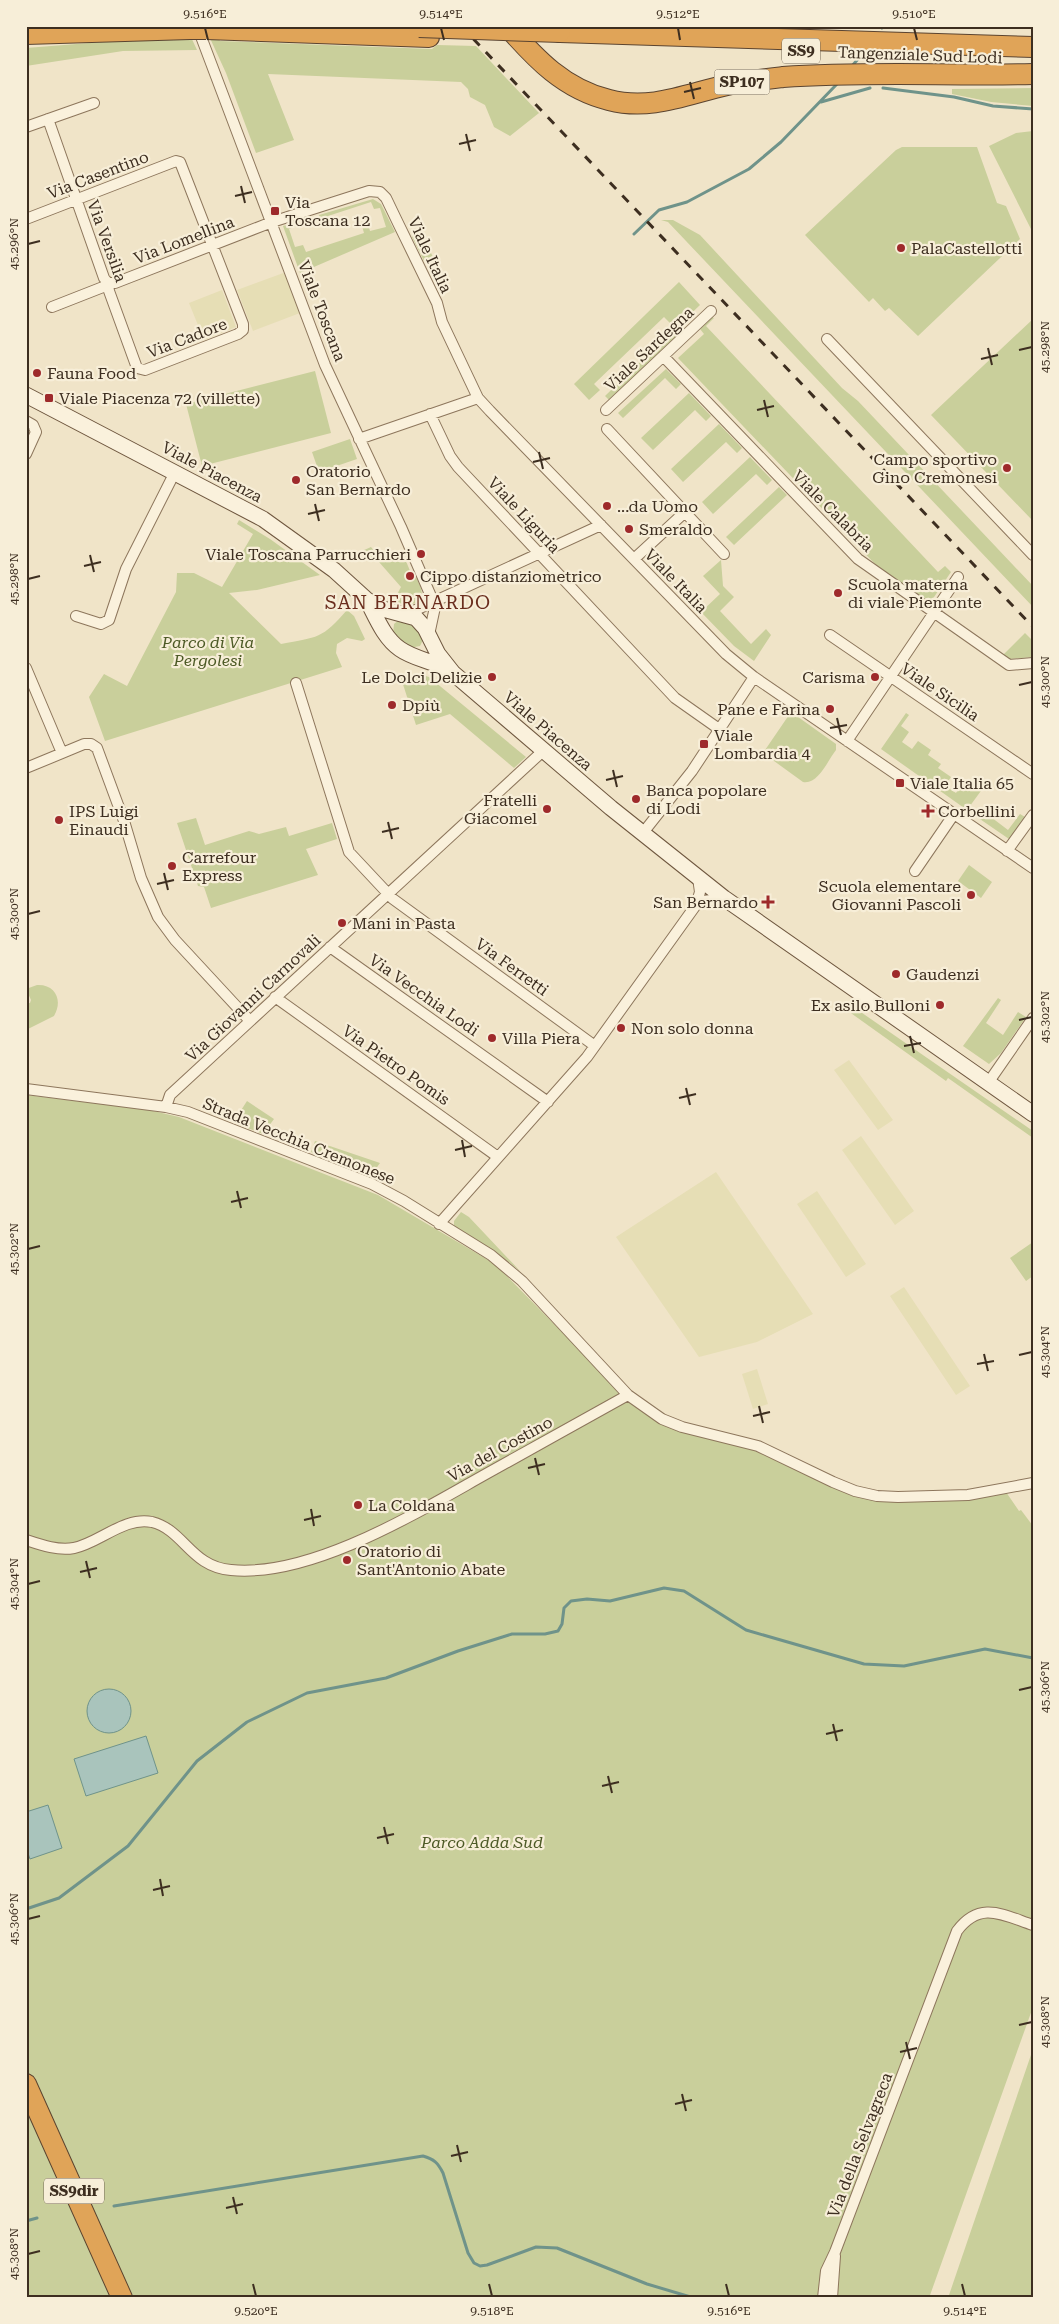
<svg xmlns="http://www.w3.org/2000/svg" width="1059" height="2324" font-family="'Roboto Serif',serif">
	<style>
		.farmland { fill: #e6deb5 }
		.green { fill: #c9cf9b }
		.water { fill: #a9c4bc; stroke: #6f938a }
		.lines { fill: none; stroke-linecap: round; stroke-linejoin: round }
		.stream { stroke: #6f938a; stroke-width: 3 }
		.street-casing { stroke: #8d765c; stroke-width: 12 }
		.secondary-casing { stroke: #6f573f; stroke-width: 17 }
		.highway-casing { stroke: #5b4430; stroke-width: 22 }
		.street { stroke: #faf1dc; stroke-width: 10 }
		.secondary { stroke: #faf1dc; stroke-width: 15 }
		.highway { stroke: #e0a458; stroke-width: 20 }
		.rail { stroke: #3d2e20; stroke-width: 3; stroke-dasharray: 9 9; stroke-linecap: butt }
		.highway-bridge-casing { stroke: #5b4430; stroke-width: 22; stroke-linecap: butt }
		.highway-bridge { stroke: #e0a458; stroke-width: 20 }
		.ticks { fill: none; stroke: #3d2e20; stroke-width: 2 }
		.poi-dot { fill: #9e2a2b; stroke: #f7eed8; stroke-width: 2 }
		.labels { text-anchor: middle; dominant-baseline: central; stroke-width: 4.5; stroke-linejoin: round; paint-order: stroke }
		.shield { fill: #f7eed8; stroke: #756857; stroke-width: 1 }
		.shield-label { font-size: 15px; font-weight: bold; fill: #3d2e20 }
		.street-label { font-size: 16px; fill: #3d2e20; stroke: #f7eed8 }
		.poi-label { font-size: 16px; fill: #3d2e20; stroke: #f7eed8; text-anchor: start }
		.park-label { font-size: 16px; font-style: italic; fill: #4d5a26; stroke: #f7eed8 }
		.quarter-label { font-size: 19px; letter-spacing: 1px; fill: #6b2e1e; stroke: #f7eed8 }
		.neatline { fill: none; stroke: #3d2e20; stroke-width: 2 }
		.ticks-label { font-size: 12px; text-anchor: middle; fill: #3d2e20 }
	</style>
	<rect width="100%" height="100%" fill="#f0e4c8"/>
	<!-- farmland -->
	<path class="farmland" d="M286,272l14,41 -47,18 -16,-41z
		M222,290l14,37 -32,13 -15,-37z
		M849,1060l44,60 -15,10 -44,-60z
		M861,1136l53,75 -19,14 -53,-75z
		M716,1172l97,142 -56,28 -58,15 -83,-120z
		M817,1191l49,73 -20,13 -49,-73z
		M904,1287l66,99 -14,9 -66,-99z
		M757,1369l11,35 -15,5 -11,-35z"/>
	<!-- green -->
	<path class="green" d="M190,35l7,15 -74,1 -97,15v-18z
		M209,36h8l3,5 212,8 5,-4 39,1 63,67 -29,23 -16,-9 -9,-22 -15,-8 -2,-8 -7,-7 -193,-8 26,66 -38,13 -30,-80z
		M1033,88v18l-42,-4 -39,-8v-5z
		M1033,131v102l-44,-87 27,-13z
		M902,147h75l20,56 9,3 14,33 -102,97 -29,-28 -4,3 -12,-13 -4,4 -64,-67 91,-85z
		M373,199l8,5 14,28 -95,41 -17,-47 13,-4 1,4 -8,3 6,18 8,-2 3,7 58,-19 -2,-7 6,-2 2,7 16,-4 -6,-19 -6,1 -3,-7 -43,14 2,7 -8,3 -3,-11z
		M661,220h12l27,15 142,153 16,13 175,185v21l-365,-385z
		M421,233l12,24 -9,4 -12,-24z
		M679,282l21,23 -24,23 4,5 -71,67 -4,-4 70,-68 -11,-11 -70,67 6,6 -11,10 -15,-16z
		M712,317l2,1 -8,8 232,246 7,-6 6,6 -21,31 -54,-38 -198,-207 26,-24 -4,-5z
		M1033,319v202l-102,-106z
		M666,369l15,15 -5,5 -11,-11 -42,40 -5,-5z
		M315,371l16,62 -129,33 -16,-62z
		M689,393l22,23 -5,5 -11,-11 -42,40 -12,-12z
		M719,424l23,24 -5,5 -11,-11 -43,40 -12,-13z
		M350,439l7,20 -38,13 -7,-20z
		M750,457l22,23 -5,5 -11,-11 -43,40 -11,-12z
		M779,487l8,8 -53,50 -8,-8z
		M239,520l31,19 50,36 -63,15 -28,3 52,51c37,-7 41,-5 66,-34l7,6 11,23 -3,2 -15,-3 -10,6 -1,9 6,14 -237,74 -16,-44 15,-23 23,12 49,-94 1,-19h17l28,14 31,-53 -16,-10z
		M371,547c10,13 18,13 32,7l10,24 3,-1c4,9 9,16 3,25l-14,4 -11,-6 7,-13 -22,-25 -17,-11z
		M721,560l2,26 11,11 -14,14 31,33 15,-15 5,6 -17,26 -20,-15 -33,-34 19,-18 -17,-18z
		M399,620l18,5 6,15 -3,6 -11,2 -16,-14 1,-10z
		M1025,633l8,8v16l-23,2 -7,-4z
		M416,673l13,4 97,80 -12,11 -64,-54 -34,11 -15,-47z
		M791,712l45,32v6c-8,10 -18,35 -33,32l-40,-29z
		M906,713l3,2 -8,11 8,6 -7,10 10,7 6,-8 13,9 -3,5 13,9 -3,4 13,9 -6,9 11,7 7,-11 8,6 7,-10 8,6 -19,26 -86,-61z
		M979,808l29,22 12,-16 5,3 -16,22 -35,-24z
		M196,818l9,27 44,-14 10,3 27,-7 3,9 43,-13 5,16 -31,10 12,26 -107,33 -7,-21 -6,-1 -21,-63z
		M969,865l23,17 -11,16 -23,-17z
		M37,985c19,-1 26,16 17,31l-28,14v-27h4l1,-3 -5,-11z
		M998,998l3,2 -15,23 17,12 15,-23 8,5 -25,36 -12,11 -26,-18z
		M852,1006l181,125v7l-85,-60 -2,3 -98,-70z
		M26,1095l123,15 30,7 199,78 117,69 124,126 46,35 88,25 97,44 156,-2 13,19 2,-1 12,16v481l-104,291h-903z
		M247,1101l27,18 -11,15 -26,-10 5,-6 -4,-3z
		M315,1141l3,1 62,21 -8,11 -61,-22z
		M461,1212l8,5 51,54 -23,-18 -43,-27v-5z
		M1033,1242v34l-7,5 -16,-23z
		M1033,2049v249h-85z"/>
	<!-- water -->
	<path class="water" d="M87 1711a22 22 0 1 1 44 0a22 22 0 1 1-44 0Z
		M146,1736l12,37 -72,23 -12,-37z
		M48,1805l14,43 -32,11 -4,-11v-36z"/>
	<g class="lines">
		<!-- stream -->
		<path class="stream" d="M882,28l4,-2
			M852,66l6,-7
			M883,88l71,9 39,9 40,3
			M821,102l49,-14
			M634,234l25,-24 28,-8 62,-33 32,-27 56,-58
			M26,1909l33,-11 69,-52 69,-85 50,-39 60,-29 79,-15 72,-27 54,-17h33l13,-3 4,-7 2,-16 7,-7 16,-2 23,2 54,-13 20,3 62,39 118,34 40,2 81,-17 48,9
			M114,2206l309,-50c11,3 15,7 20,17l25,80 6,10 6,3 7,-1 49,-18 21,1 90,36 47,14
			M26,2221l11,-3"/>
		<!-- street casing -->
		<g class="street-casing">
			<path id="street" d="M197,26l128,339 76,162 32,74 2,6 -6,28
				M26,127l68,-24
				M26,219l150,-58 4,1 63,162v6l-5,4 -93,36 -8,-2 -28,-77 -1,-8 -4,-5 -56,-159
				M52,307l51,-20 5,-4h7l157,-61 97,-31 11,1 6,6 12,25 39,80 5,19 36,76 12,13 236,243 28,23 279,191
				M827,339l206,216
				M663,356l195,203 151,106 24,-2
				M606,410l105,-99
				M430,414l20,42 8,11 217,231 44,31
				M26,421l7,4 3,7 -10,22
				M607,429l117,125
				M359,439l119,-41
				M634,559l51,-47
				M407,614l194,-89
				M76,616l25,8 8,-4 17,-51 49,-97
				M830,635l203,139
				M26,668l36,85
				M296,683l53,169 44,47 202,147
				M847,741l111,-164
				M26,768l58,-24h7l6,4 27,73 17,57 17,39 17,23 75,81
				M642,834l50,-63 62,-94
				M1007,851l26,-36
				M915,871l39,-57
				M696,905l8,-4 20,-3
				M330,947l218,155
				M275,997l223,160
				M988,1083l45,-65
				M26,1089l140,18 22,5 184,72 32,17 87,54 31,26 106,114 34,24 20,8 76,19 75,36 22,9 22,5 21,1 70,-2 65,-12
				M166,1107l4,-12 373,-344
				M439,1224l148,-167 109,-152 4,-13 -2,-14
				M26,1540c15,5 32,11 48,8 25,-5 51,-32 78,-26 32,8 39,45 79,48 80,8 187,-58 255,-96 47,-26 95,-53 142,-79
				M823,2298l3,-27 9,-19 122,-321c23,-31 46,-16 76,-6
				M832,2298l3,-42"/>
		</g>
		<!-- secondary casing -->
		<g class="secondary-casing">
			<path id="secondary" d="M26,395l237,124 71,51 33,30 16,9 33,9 9,10 13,26 15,19 158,135 113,90 309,216
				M367,600c9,17 17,38 33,49 14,10 33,12 48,21"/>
		</g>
		<!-- highway casing -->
		<g class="highway-casing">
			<path id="highway" d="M507,26c29,33 57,63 102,74 42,11 78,-6 118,-15 19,-4 38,-6 56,-8 83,-6 167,-1 250,-3
				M206,29l223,8
				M560,32l473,15
				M26,34l164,-5
				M26,2084l96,214"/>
		</g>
		<!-- street -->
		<use href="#street" class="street"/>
		<!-- secondary -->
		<use href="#secondary" class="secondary"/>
		<!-- highway -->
		<use href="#highway" class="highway"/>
		<!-- rail -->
		<path class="rail" d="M461,26l572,601"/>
		<!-- highway-bridge casing -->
		<g class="highway-bridge-casing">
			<path id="highway-bridge" d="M419,27l141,5
				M190,29h16"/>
		</g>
		<!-- highway-bridge -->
		<use href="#highway-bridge" class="highway-bridge"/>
	</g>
	<!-- ticks -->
	<path class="ticks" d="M205,28l3,12M441,28l3,12M678,28l2,12M914,28l3,12M690,82l4,17M684,92l17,-4M466,134l4,17M459,144l17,-4M241,186l4,17M235,196l17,-4M28,244l12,-3M988,348l4,17M1019,350l13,-3M981,359l17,-4M764,400l4,17M757,410l17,-4M539,452l4,17M533,462l17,-4M315,504l4,17M308,514l17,-4M90,555l4,17M84,566l17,-4M28,579l12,-3M1019,685l13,-3M837,718l4,17M830,728l17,-3M613,770l4,17M606,780l17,-4M388,822l4,17M382,832l17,-4M164,873l4,17M157,884l17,-4M28,914l12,-3M1019,1020l13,-3M910,1036l4,17M904,1046l17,-3M686,1088l4,17M679,1098l17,-4M462,1140l3,17M455,1150l17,-4M237,1191l4,17M231,1202l17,-4M28,1249l12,-3M984,1354l4,17M1019,1355l13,-3M977,1364l17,-3M759,1406l4,17M753,1416l17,-4M535,1458l4,17M528,1468l17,-4M311,1509l3,17M304,1520l17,-4M86,1561l4,17M80,1572l17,-4M28,1584l12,-3M1019,1690l13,-3M833,1724l4,17M826,1734l17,-4M608,1776l4,17M602,1786l17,-4M384,1827l4,17M377,1838l17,-4M160,1879l3,17M153,1890l17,-4M28,1919l12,-3M1019,2025l13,-3M906,2042l4,17M900,2052l17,-4M682,2094l4,17M675,2104l17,-4M457,2145l4,17M451,2156l17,-4M233,2197l4,17M226,2208l17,-4M28,2254l12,-3M253,2284l3,12M489,2284l3,12M726,2284l3,12M962,2284l3,12"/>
	<!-- markers -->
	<g class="poi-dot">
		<rect x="270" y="206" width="10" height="10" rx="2.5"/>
		<circle cx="901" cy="248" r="5"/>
		<circle cx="37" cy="373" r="5"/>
		<rect x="44" y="393" width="10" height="10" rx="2.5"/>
		<circle cx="1007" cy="468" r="5"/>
		<circle cx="296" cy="480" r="5"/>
		<circle cx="607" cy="506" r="5"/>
		<circle cx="629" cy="529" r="5"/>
		<circle cx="421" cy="554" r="5"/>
		<circle cx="410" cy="576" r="5"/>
		<circle cx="838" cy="593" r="5"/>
		<circle cx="492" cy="677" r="5"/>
		<circle cx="875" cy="677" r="5"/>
		<circle cx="392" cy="705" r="5"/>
		<circle cx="830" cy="709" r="5"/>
		<rect x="699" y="739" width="10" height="10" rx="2.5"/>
		<rect x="895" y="778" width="10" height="10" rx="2.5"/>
		<circle cx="636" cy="799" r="5"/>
		<circle cx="547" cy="809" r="5"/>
		<path d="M925.5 803.5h5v5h5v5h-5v5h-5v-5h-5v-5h5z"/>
		<circle cx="59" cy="820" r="5"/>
		<circle cx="172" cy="866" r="5"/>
		<circle cx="971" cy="895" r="5"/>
		<path d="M765.5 894.5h5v5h5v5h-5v5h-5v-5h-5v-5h5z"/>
		<circle cx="342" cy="923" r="5"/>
		<circle cx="896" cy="974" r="5"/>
		<circle cx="940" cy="1005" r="5"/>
		<circle cx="621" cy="1028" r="5"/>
		<circle cx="492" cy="1038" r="5"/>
		<circle cx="358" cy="1505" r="5"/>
		<circle cx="347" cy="1560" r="5"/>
	</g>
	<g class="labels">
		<!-- shield labels -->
		<g class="shield">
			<rect x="782" y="38.5" width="38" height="25" rx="4"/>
			<rect x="714.5" y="69.5" width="55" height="25" rx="4"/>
			<rect x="44" y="2178.5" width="60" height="25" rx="4"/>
		</g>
		<g class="shield-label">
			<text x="801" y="51">SS9</text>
			<text x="742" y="82">SP107</text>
			<text x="74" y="2191">SS9dir</text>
		</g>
		<!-- street labels -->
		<g class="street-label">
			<text transform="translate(920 55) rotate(2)">Tangenziale Sud Lodi</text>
			<text transform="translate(98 175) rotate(-21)">Via Casentino</text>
			<text transform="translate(184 240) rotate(-21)">Via Lomellina</text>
			<text transform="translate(107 241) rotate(70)">Via Versilia</text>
			<text transform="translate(430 255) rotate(65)">Viale Italia</text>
			<text transform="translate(322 311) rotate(69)">Viale Toscana</text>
			<text transform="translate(187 338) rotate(-21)">Via Cadore</text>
			<text transform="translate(649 349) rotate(-43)">Viale Sardegna</text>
			<text transform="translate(212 472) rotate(28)">Viale Piacenza</text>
			<text transform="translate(833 511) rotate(45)">Viale Calabria</text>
			<text transform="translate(524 515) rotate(47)">Viale Liguria</text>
			<text transform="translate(676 581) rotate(46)">Viale Italia</text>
			<text transform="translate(940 692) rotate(34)">Viale Sicilia</text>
			<text transform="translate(548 731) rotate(41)">Viale Piacenza</text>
			<text transform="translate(512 967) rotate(36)">Via Ferretti</text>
			<text transform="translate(424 995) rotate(35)">Via Vecchia Lodi</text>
			<text transform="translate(253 998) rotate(-43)">Via Giovanni Carnovali</text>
			<text transform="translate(396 1065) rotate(35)">Via Pietro Pomis</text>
			<text transform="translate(299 1141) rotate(22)">Strada Vecchia Cremonese</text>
			<text transform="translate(500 1449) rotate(-29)">Via del Costino</text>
			<text transform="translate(860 2145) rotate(-69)">Via della Selvagreca</text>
		</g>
		<!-- poi labels -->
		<g class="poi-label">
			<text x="285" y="202">Via<tspan x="285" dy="18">Toscana 12</tspan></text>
			<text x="911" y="248">PalaCastellotti</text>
			<text x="47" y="373">Fauna Food</text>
			<text x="59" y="398">Viale Piacenza 72 (villette)</text>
			<text x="997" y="459" text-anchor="end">Campo sportivo<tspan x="997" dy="18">Gino Cremonesi</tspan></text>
			<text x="306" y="471">Oratorio<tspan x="306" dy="18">San Bernardo</tspan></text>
			<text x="617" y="506">...da Uomo</text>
			<text x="639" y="529">Smeraldo</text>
			<text x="411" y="554" text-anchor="end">Viale Toscana Parrucchieri</text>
			<text x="420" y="576">Cippo distanziometrico</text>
			<text x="848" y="584">Scuola materna<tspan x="848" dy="18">di viale Piemonte</tspan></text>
			<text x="482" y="677" text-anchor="end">Le Dolci Delizie</text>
			<text x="865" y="677" text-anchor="end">Carisma</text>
			<text x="402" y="705">Dpiù</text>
			<text x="820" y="709" text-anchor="end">Pane e Farina</text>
			<text x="714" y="735">Viale<tspan x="714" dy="18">Lombardia 4</tspan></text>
			<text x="910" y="783">Viale Italia 65</text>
			<text x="646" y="790">Banca popolare<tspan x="646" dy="18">di Lodi</tspan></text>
			<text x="537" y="800" text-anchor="end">Fratelli<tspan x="537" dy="18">Giacomel</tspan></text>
			<text x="69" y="811">IPS Luigi<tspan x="69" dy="18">Einaudi</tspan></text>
			<text x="938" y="811">Corbellini</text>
			<text x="182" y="857">Carrefour<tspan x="182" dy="18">Express</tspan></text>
			<text x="961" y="886" text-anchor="end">Scuola elementare<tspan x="961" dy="18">Giovanni Pascoli</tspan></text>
			<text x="758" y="902" text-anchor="end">San Bernardo</text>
			<text x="352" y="923">Mani in Pasta</text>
			<text x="906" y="974">Gaudenzi</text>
			<text x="930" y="1005" text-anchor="end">Ex asilo Bulloni</text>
			<text x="631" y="1028">Non solo donna</text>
			<text x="502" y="1038">Villa Piera</text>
			<text x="368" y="1505">La Coldana</text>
			<text x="357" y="1551">Oratorio di<tspan x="357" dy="18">Sant'Antonio Abate</tspan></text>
		</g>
		<!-- park labels -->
		<g class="park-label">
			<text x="208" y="642">Parco di Via<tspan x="208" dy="18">Pergolesi</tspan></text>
			<text x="482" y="1842">Parco Adda Sud</text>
		</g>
		<!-- quarter labels -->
		<g class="quarter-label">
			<text x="408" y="602">SAN BERNARDO</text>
		</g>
	</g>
	<!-- border -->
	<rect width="1059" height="2324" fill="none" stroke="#f7eed8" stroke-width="55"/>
	<rect x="28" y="28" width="1004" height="2268" class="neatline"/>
	<g class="ticks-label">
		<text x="205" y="18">9.516°E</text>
		<text x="441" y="18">9.514°E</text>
		<text x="678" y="18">9.512°E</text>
		<text x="914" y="18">9.510°E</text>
		<text transform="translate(14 244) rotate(-90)" y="4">45.296°N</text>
		<text transform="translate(1045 347) rotate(-90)" y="4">45.298°N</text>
		<text transform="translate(14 579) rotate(-90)" y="4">45.298°N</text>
		<text transform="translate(1045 682) rotate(-90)" y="4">45.300°N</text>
		<text transform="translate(14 914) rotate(-90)" y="4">45.300°N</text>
		<text transform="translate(1045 1017) rotate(-90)" y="4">45.302°N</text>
		<text transform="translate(14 1249) rotate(-90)" y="4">45.302°N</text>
		<text transform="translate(1045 1352) rotate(-90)" y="4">45.304°N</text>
		<text transform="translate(14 1584) rotate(-90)" y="4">45.304°N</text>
		<text transform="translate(1045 1687) rotate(-90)" y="4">45.306°N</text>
		<text transform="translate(14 1919) rotate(-90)" y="4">45.306°N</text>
		<text transform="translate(1045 2022) rotate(-90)" y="4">45.308°N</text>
		<text transform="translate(14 2254) rotate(-90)" y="4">45.308°N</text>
		<text x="256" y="2315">9.520°E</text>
		<text x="492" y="2315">9.518°E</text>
		<text x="729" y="2315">9.516°E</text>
		<text x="965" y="2315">9.514°E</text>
	</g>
</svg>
